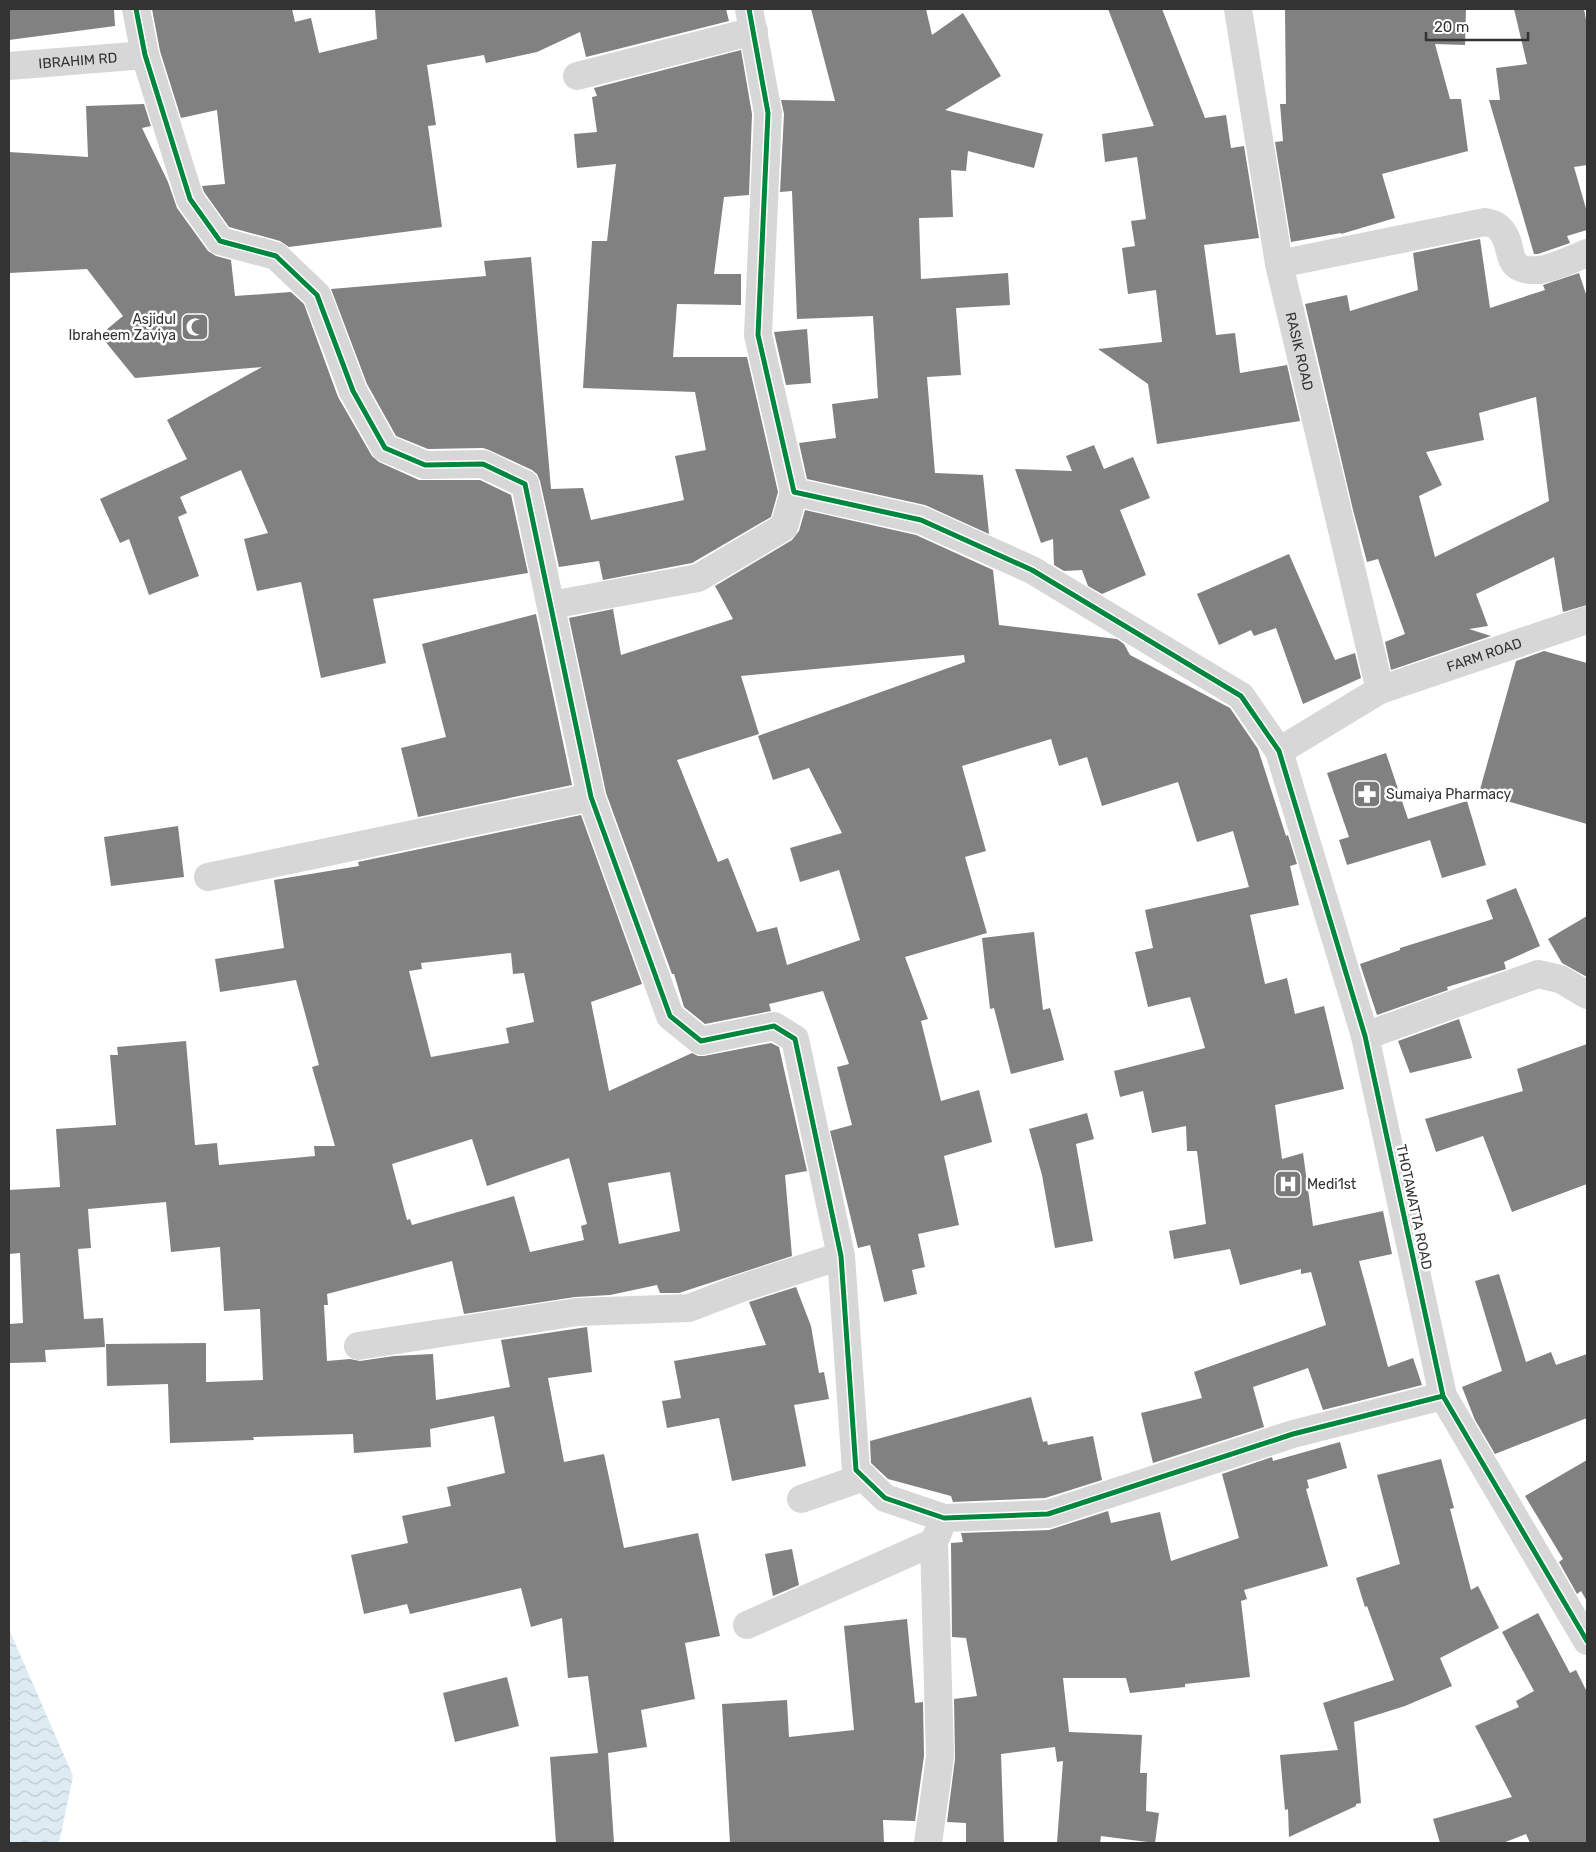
<svg xmlns="http://www.w3.org/2000/svg" width="1596" height="1852" font-family="Rubik,sans-serif">
	<style>
		.water { fill: url(#water-waves) }
		.building { fill: #818181; fill-rule: evenodd }
		.lines { fill: none; stroke-linecap: round; stroke-linejoin: round }
		.street { stroke: #d7d7d7; stroke-width: 28 }
		.cycleway-casing { stroke: #fff; stroke-width: 8 }
		.cycleway { stroke: #00873e; stroke-width: 5 }
		.labels { text-anchor: middle; dominant-baseline: central; stroke-width: 5; stroke-linejoin: round; paint-order: stroke }
		.street-label { font-size: 14px; fill: #333; stroke: #fff }
		.poi-label { font-size: 14px; fill: #333; stroke: #fff; text-anchor: start }
	</style>
	<defs>
		<pattern id="water-waves" width="16" height="10" patternUnits="userSpaceOnUse" patternTransform="scale(1.25)"><rect width="16" height="10" fill="#ddebf3"/><path d="M0 5q4-4 8 0t8 0" fill="none" stroke="#becad1"/></pattern>
	</defs>
	<rect width="100%" height="100%" fill="#fff"/>
	<!-- water -->
	<path class="water" d="M9,1629l64,147 -14,67h-50z"/>
	<!-- building -->
	<path class="building" d="M9,9h105l1,17 -106,14z
		M152,9h140l3,13 16,-4 8,35 58,-14 -2,-30h351l3,12 -143,36 -6,-25 -43,20 -51,11 -2,-8 -57,10 9,60 -8,1 14,101 -153,20 -9,-6 -51,-14 -25,-35 -2,-6 23,-2 -8,-74 -36,8 -21,-67z
		M811,9h115l6,26 31,-22 38,63 -56,34 98,24 -9,34 -66,-17 -2,20 -15,-1 2,47 -34,1 2,61 87,-6 2,32 -54,3 5,67 -34,2 8,96 48,2 6,59 -64,-29 -118,-26 -8,-36 37,-5 -4,-34 46,-6 -5,-82 -76,3 -5,-128 -12,1 4,-78 -3,-14 54,1z
		M1108,9h54l43,109 21,-3 5,33 13,-2 15,92 -55,7 12,90 19,-2 5,40 47,-8 13,56 -143,23 -9,-60 -50,-35 64,-7 -6,-52 -28,4 -6,-46 13,-2 -4,-25 15,-2 -9,-62 -32,5 -3,-28 52,-8z
		M1285,9h181l-1,36 -30,-1 15,55h11l7,52 -86,23 13,44 -54,16v-1l-50,9 -16,-100 8,-1 -3,-37h6z
		M1514,9h70l3,16v140l-13,2 13,45v18l-20,6 3,7 -32,11h-4l-45,-154h11l-4,-32 31,-4z
		M741,50l11,64 -3,81 -25,2 -10,77h27v31l-64,-1 -4,53h74l31,135 -7,25 -79,46 -89,17 -4,-19 -40,6 -19,-86 -3,-7 -5,-4 -43,-20 -6,-2 -55,1 -32,-13 -29,-52 -36,-95 155,-13 -2,-15 47,-4 20,232 32,-1 8,32 93,-20 -9,-44 31,-6 -11,-58 -112,-4 9,-147h15l9,-77 -39,4 -3,-34 23,-2 -5,-35 5,-1 -3,-8z
		M144,104l7,22 -9,2 26,54 9,26 31,43 8,5 15,4 4,36 56,-4 13,12 34,93 34,59 7,6 40,18h61l31,15 17,78 -155,26 13,64 -65,15 -20,-96 -44,9 -13,-52 24,-6 -27,-63 -61,27 7,16 -9,4 21,59 -50,19 -20,-56 -9,4 -20,-44 87,-40 -20,-39 95,-53 -127,11 -35,-43 23,-19 -36,-47 -78,4v-121l79,5 -2,-51z
		M1480,239l10,69 55,-18 -2,-5 36,-12 8,24v308l-24,7 -9,-55 -78,37 12,32 -19,3 22,7 -100,34 -6,-28 20,-8 -27,-75 -11,3 -14,-52 -48,-206 42,-9 3,16 68,-21 -5,-37zM1536,397l13,104 -114,56 -16,-61 23,-11 -16,-33 58,-12 -5,-27z
		M807,329l4,54 -25,2 -12,-53z
		M1094,445l10,24 29,-12 17,41 -30,12 26,65 -44,19 -14,-8 -6,-16 -18,1 -10,-6 -1,-26 -12,4 -26,-74 57,2 -6,-15z
		M805,510l111,25 77,35 6,55 118,14 7,5 6,11 100,53 28,41 28,87 2,-1 9,29 -7,2 9,39 -49,10 15,69 22,-6 8,36 29,-8 20,83 -69,16 7,54 21,-6 10,73 70,-15 9,43 -33,7 29,106 25,-9 9,27 -99,25 -15,-42 -55,19 11,40 -111,36 -12,-50 61,-15 -8,-26 132,-47 -15,-53 -10,2v-5l-61,16 -10,-36 -56,10 -5,-28 37,-7 -9,-73h-10l-1,-25 -34,7 -9,-42 -23,6 -6,-26 91,-23 -15,-51 -42,10 -13,-55 18,-4 -8,-38 104,-23 -16,-56 -36,11 -19,-60 -76,24 -15,-49 -28,9 -8,-27 -89,27 24,85 -21,6 22,76 -82,24 23,62 -7,2 20,80 38,-11 13,52 -48,14 15,69 -41,9 7,33 -13,3 5,24 -33,8 -14,-57 -12,3 -28,-117 22,-6 -15,-58 12,-3 -26,-73 -54,13 2,7 -66,13 -21,-17 -10,-33h-2l-66,-181 -37,-175 44,-9 8,46 112,-36 -18,-33 77,-46 7,-9zM964,655l1,7 -207,74 15,44 36,-12 33,65 -52,15 10,34 39,-12 21,70 -73,25 -10,-38 -20,5 -29,-74 -10,4 -41,-102 82,-26 -18,-58z
		M1289,554l46,106 20,-7 6,25 -58,26 -27,-76 -22,8 -3,-6 -32,15 -22,-51z
		M536,614l36,171 -154,32 -17,-69 45,-11 -24,-93z
		M1544,651l43,12v161l-108,-31 37,-132z
		M1386,753l22,66 59,-18 19,64 -44,13 -12,-38 -83,25 -8,-25 10,-3 -22,-64z
		M581,815l61,169 -51,18 18,89 83,-38 6,3h6l67,-13 8,4 28,124 -22,4 7,81 -113,37h-19l-3,-8 -47,10 -35,2 -111,17 -12,-53 -125,33 1,11h-4l3,56 23,-2 10,2 34,-5 39,-2 3,46 74,-13 -9,-47 86,-13 5,45 -44,6 16,84 40,-8 20,94 74,-15 22,103 -35,7 10,56 -54,11 6,37 -39,6 6,90h-58l-6,-86 48,-4 -10,-77 -20,2 -6,-60 -31,9 -10,-39 -111,26 -3,-10 -43,10 -13,-59 57,-12 -6,-27 49,-10 -4,-19 58,-14 -11,-57 -64,13 1,18 -77,6 -1,-19 -100,3 1,3 -84,3 -2,-59 -61,2 -1,-42 100,-1v39l57,-2 -3,-71 -36,2 -4,-64 -49,5 -5,-50 -78,7 3,39 -13,1 6,70 19,-1 2,29 -60,3 1,12 -37,1v-39l14,-1 -3,-70 -11,1v-64l51,-3 -4,-58 60,-4 -6,-70h8l-1,-8 69,-6 9,104 22,-2 2,22 96,-9 -1,-10h21l-23,-79 7,-2 -23,-85 -76,12 -5,-33 69,-11 -10,-68 85,-14 -1,-4zM511,953l2,21 11,-1 10,49 -28,6 3,15 -78,14 -22,-86 13,-2 -1,-6zM472,1139l15,47 82,-28 18,66 -6,2 3,14 -54,12 -16,-56 -102,29 -2,-6 -3,1 -15,-56zM670,1172l10,59 -61,13 -11,-61z
		M178,826l6,51 -73,9 -7,-49z
		M1516,888l24,58 -36,16 2,7 -59,18 1,3 -71,25 -17,-51 40,-14v-2l93,-29 -7,-19z
		M1587,916v61l-25,-14 -14,-24z
		M1034,932l9,78 7,-2 14,52 -53,14 -17,-66 -4,1 -8,-71z
		M1459,1019l13,39 -62,15 -12,-32z
		M1587,1044v140l-75,28 -29,-76 -47,16 -11,-33 98,-28 -6,-22z
		M1087,1113l7,26 -18,5 17,97 -38,7 -13,-73 -13,-46z
		M1499,1274l27,88 25,-10 5,13 31,-11v64l-92,36 -20,-34 -13,-33 40,-16 -27,-90z
		M796,1287l15,39 8,47 5,-1 5,27 -35,6 12,61 -74,15 -13,-63 -52,10 -5,-27 19,-3 -7,-37 92,-16 -17,-43z
		M1031,1397l12,45 4,-1 1,4 45,-9 9,44 -57,18 -92,4 -2,-6 -63,-17 -17,-16 -1,-22z
		M1340,1442l7,26 -40,12 2,8 -3,1 22,77 -84,24 3,9 -6,2 9,76 -65,7v3l-55,6 -4,-15h-63l6,54 73,3 -2,38h7l-1,38 13,2 -4,30 -54,-7 -1,7h-43l6,-82 -6,1 -2,-15 -54,7 3,89h-38v-20l-19,-1 8,-63 -1,-60 23,-3 -11,-58 -14,-1 -1,-94 12,-1 -2,-9 88,-3 59,-19 3,12 49,-11 11,49 68,-23 -17,-64 50,-17 1,4z
		M1441,1459l13,49 -4,1 21,81 7,-4 21,42 -59,30 12,28 -47,20 -51,16 7,81 -5,1v2l-67,31 -1,-28 -3,1 -5,-55 58,-5 -15,-47 71,-23 -27,-74 -2,1 -9,-29 44,-14 -23,-89z
		M1587,1460v141l-6,-10 -4,3 -18,-32 4,-3 -38,-63z
		M792,1549l7,36 -26,11 -8,-42z
		M1538,1613l32,60 6,-3 11,22v151h-57l-4,-9 -23,9h-63l-7,-24 79,-22 -37,-71 44,-19 -3,-6 18,-10 -32,-59z
		M907,1619l8,84 8,-1 1,54 -9,65 -32,-1 1,23h-154l-8,-139 65,-4 2,37 65,-7 -10,-104z
		M507,1677l12,49 -64,16 -12,-49z"/>
	<g class="lines">
		<!-- street -->
		<g class="street">
			<path d="M136,9l9,46 45,144 30,42 56,15 41,39 36,96 32,57 40,17 58,-1 42,20 66,313 79,219 31,25 73,-15 21,13 46,217 15,214 29,28 59,20 104,-4 245,-80 150,-38"/>
			<path d="M749,9l19,104 -10,222 36,157 127,28 111,50 209,126 38,55 86,285 78,360 144,245"/>
			<path id="s1" d="M1238,9l41,255 101,426"/>
			<path id="s2" d="M9,66l136,-11"/>
			<path d="M577,76l177,-45"/>
			<path d="M1279,264l206,-42c5,1 11,2 14,6 19,18 0,44 40,42 12,-1 36,-12 48,-17"/>
			<path d="M551,605l147,-27 86,-51 10,-35"/>
			<path id="s3" d="M1279,751l101,-61 207,-70"/>
			<path d="M208,877l383,-80"/>
			<path d="M1365,1036l173,-62 22,5 27,16"/>
			<path d="M358,1346l219,-34 112,-4 50,-19 102,-33"/>
			<path d="M801,1499l63,-22"/>
			<path d="M747,1625l187,-83"/>
			<path d="M928,1843l12,-86 -6,-215 10,-24"/>
		</g>
		<!-- cycleway casing -->
		<g class="cycleway-casing">
			<path id="cycleway" d="M136,9l9,46 45,144 30,42 56,15 41,39 36,96 32,57 40,17 58,-1 42,20 66,313 79,219 31,25 73,-15 21,13 46,217 15,214 29,28 59,20 104,-4 245,-80 150,-38
				M749,9l19,104 -10,222 36,157 127,28 111,50 209,126 38,55 86,285 78,360 144,245"/>
		</g>
		<!-- cycleway -->
		<use href="#cycleway" class="cycleway"/>
	</g>
	<!-- icons -->
	<defs>
		<g id="mosque-square" transform="scale(1.4375)"><rect x="-9" y="-9" width="18" height="18" rx="4" fill="#7a7a7a" stroke="#fff"/><path d="M3.5-4.9A6 6 0 1 0 3.5 4.9A5 5 0 1 1 3.5-4.9Z" fill="#fff"/></g>
		<g id="pharmacy-square" transform="scale(1.4375)"><rect x="-9" y="-9" width="18" height="18" rx="4" fill="#7a7a7a" stroke="#fff"/><path d="M-2-6h4v4h4v4h-4v4h-4v-4h-4v-4h4Z" fill="#fff"/></g>
		<g id="hospital-square" transform="scale(1.4375)"><rect x="-9" y="-9" width="18" height="18" rx="4" fill="#7a7a7a" stroke="#fff"/><path d="M-5-5h3v3.5h4V-5h3V5h-3V1.5h-4V5h-3Z" fill="#fff"/></g>
	</defs>
	<g fill-rule="evenodd">
		<use href="#mosque-square" x="195" y="327"/>
		<use href="#pharmacy-square" x="1367" y="794"/>
		<use href="#hospital-square" x="1288" y="1184"/>
	</g>
	<g class="labels">
		<!-- street labels -->
		<g class="street-label">
			<text stroke="none"><textPath href="#s2" startOffset="69">IBRAHIM RD</textPath></text>
			<text stroke="none"><textPath href="#s1" startOffset="348">RASIK ROAD</textPath></text>
			<text stroke="none"><textPath href="#s3" startOffset="228">FARM ROAD</textPath></text>
			<text transform="translate(1414 1207) rotate(78)">THOTAWATTA ROAD</text>
		</g>
		<!-- poi labels -->
		<g class="poi-label">
			<text x="176" y="319" text-anchor="end">Asjidul<tspan x="176" dy="16">Ibraheem Zaviya</tspan></text>
			<text x="1386" y="794">Sumaiya Pharmacy</text>
			<text x="1307" y="1184">Medi1st</text>
		</g>
	</g>
	<!-- border -->
	<rect width="1596" height="1852" fill="none" stroke="#333333" stroke-width="20"/>
	<!-- scale -->
	<path d="M1426 32v8h102v-8" fill="none" stroke="#333333" stroke-width="2.5"/>
	<text x="1434" y="32" font-size="15" fill="#333333" stroke="#ffffff" stroke-width="4" paint-order="stroke">20 m</text>
</svg>
